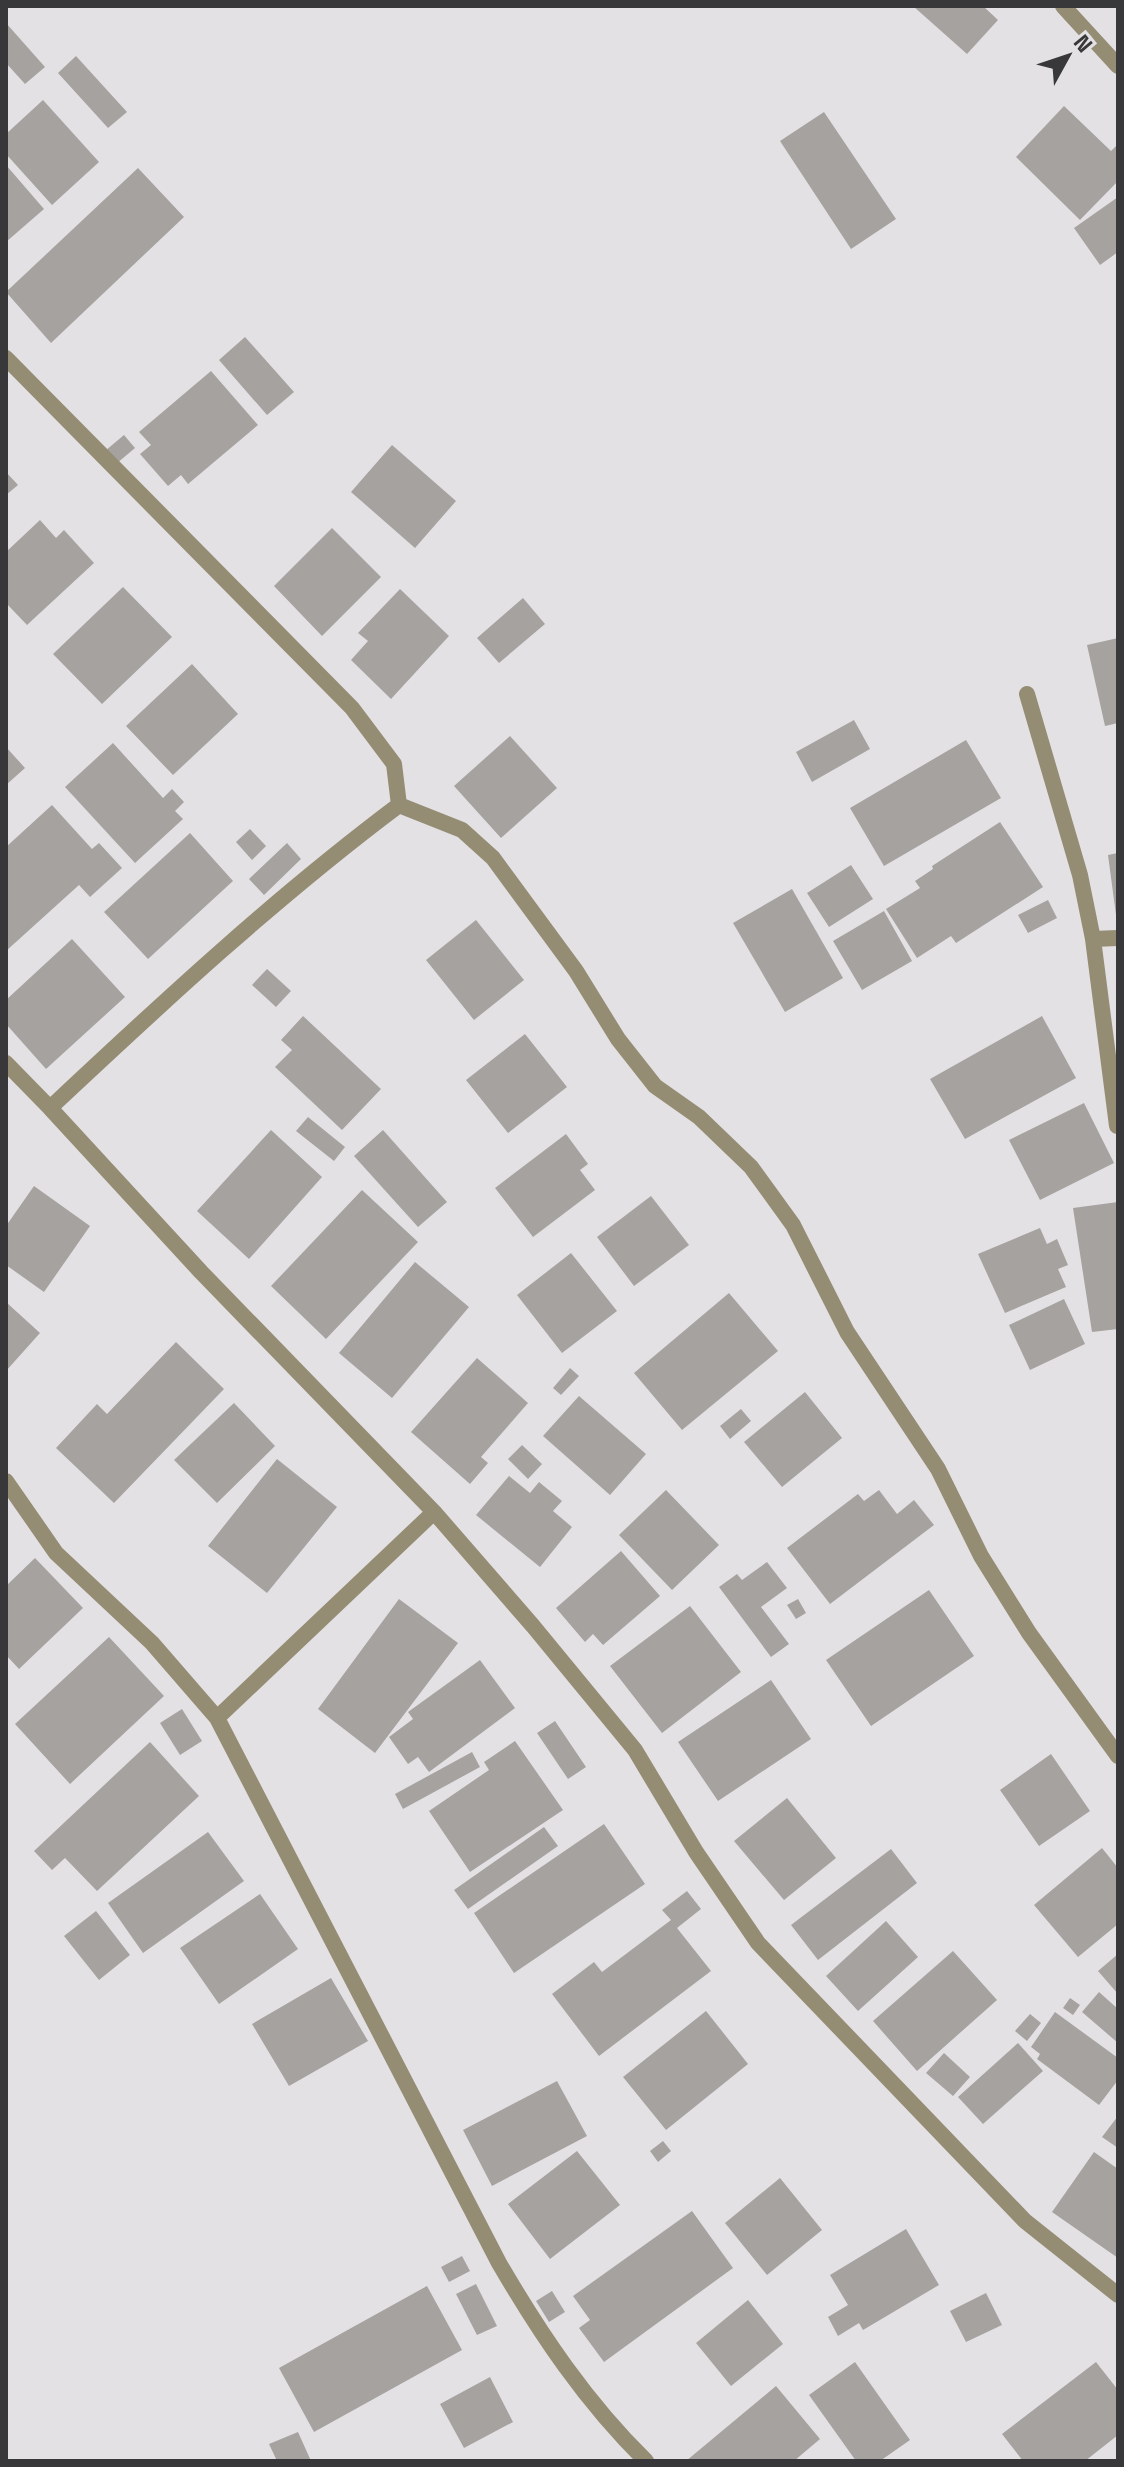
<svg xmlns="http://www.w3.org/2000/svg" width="1124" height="2467" font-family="'Space Grotesk',sans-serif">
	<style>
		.building { fill: #a6a2a0 }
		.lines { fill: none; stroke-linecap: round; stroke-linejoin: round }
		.minor { stroke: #948d74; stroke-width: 16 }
	</style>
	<rect width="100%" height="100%" fill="#e4e1e5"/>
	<!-- building -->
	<path class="building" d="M913,6h70l15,14 -31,34z
		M6,23l39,44 -20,17 -19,-21z
		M76,56l51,56 -19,16 -50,-55z
		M43,100l56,62 -47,43 -46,-51v-20z
		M1064,106l47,45 7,-7v37l-38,39 -64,-63z
		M824,112l72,107 -45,30 -71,-108z
		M6,165l38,44 -38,33z
		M138,168l46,49 -133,126 -45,-51z
		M1118,197v55l-18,13 -26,-37z
		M245,337l49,55 -27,23 -48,-55z
		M211,371l47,54 -70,59 -7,-9 -13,11 -28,-32 11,-9 -12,-13z
		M124,435l11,13 -19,16 -11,-13z
		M392,445l64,56 -41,47 -64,-56z
		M6,472l12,13 -12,10z
		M40,520l16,18 8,-8 30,33 -67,62 -21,-22v-51z
		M332,528l49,49 -59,59 -48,-50z
		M123,587l49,50 -70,67 -49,-50z
		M400,589l49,47 -58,63 -40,-39 17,-19 -10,-8z
		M523,598l22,26 -46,39 -22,-25z
		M1118,638v85l-13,3 -18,-81z
		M192,664l46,50 -65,61 -47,-49z
		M854,720l16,29 -58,33 -16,-30z
		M510,736l47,52 -56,50 -47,-52z
		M966,740l35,58 -117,68 -34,-58z
		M113,743l50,55 9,-9 12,13 -9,9 8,8 -48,44 -70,-76z
		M6,747l19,21 -19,17z
		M52,805l40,44 7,-6 23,25 -32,29 -11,-12 -73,66v-104z
		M1000,822l43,65 -87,56 -5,-7 -34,22 -31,-49 34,-21 -5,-7 18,-12 -1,-3z
		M250,829l16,17 -14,14 -16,-18z
		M190,833l43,48 -85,78 -44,-47z
		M287,843l14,16 -37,36 -15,-16z
		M1118,853v62h-2l-8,-60z
		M851,865l22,34 -44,28 -22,-34z
		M792,889l51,89 -58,34 -52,-89z
		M1048,900l9,18 -29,15 -10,-18z
		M884,911l28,50 -50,29 -29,-49z
		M476,920l48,60 -50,40 -48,-60z
		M72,939l53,58 -79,72 -40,-45v-24z
		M267,969l24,22 -15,16 -24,-22z
		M303,1016l78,73 -39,41 -67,-63 17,-17 -11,-10z
		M1042,1016l34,62 -111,61 -35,-60z
		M525,1034l42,53 -59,46 -42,-53z
		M1084,1103l30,60 -74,37 -31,-60z
		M308,1117l37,30 -11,14 -38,-30z
		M271,1130l51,47 -73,82 -52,-48z
		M383,1130l64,72 -29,25 -64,-71z
		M566,1134l22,30 -8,6 15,20 -62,47 -38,-49z
		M34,1186l56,40 -46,66 -38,-27v-39z
		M362,1190l56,52 -92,97 -55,-53z
		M651,1196l38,49 -55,41 -37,-49z
		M1118,1202v127l-26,3 -19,-124z
		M1040,1228l7,16 10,-5 11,26 -10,4 8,18 -61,26 -27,-59z
		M571,1253l46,58 -55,42 -45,-58z
		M415,1262l54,45 -77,91 -53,-45z
		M729,1293l49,58 -96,79 -48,-57z
		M1064,1299l21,45 -55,26 -21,-45z
		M6,1302l34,31 -34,38z
		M176,1342l48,47 -110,114 -58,-55 41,-44 10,10z
		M477,1358l51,45 -47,54 7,6 -18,21 -59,-52z
		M570,1368l9,8 -18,19 -8,-7z
		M805,1392l37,46 -60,49 -38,-45z
		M579,1396l67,58 -36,41 -67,-59z
		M234,1403l41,43 -58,57 -43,-43z
		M741,1409l10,12 -21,18 -10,-13z
		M522,1445l20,19 -14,15 -20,-20z
		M277,1459l60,48 -70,86 -59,-47z
		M509,1476l21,17 9,-11 23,19 -9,10 19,16 -32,40 -64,-52z
		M666,1490l53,55 -47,45 -53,-55z
		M879,1490l18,24 17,-14 20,25 -104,79 -43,-56 71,-54 6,7z
		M621,1551l39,45 -57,49 -10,-11 -8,8 -29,-34z
		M35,1558l48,50 -64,61 -13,-14v-69z
		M767,1562l20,26 -26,19 28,37 -18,13 -52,-70 18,-13 5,6z
		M929,1590l45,66 -103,70 -45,-66z
		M399,1599l59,44 -83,110 -57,-44z
		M798,1599l8,14 -10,6 -9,-14z
		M690,1606l51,66 -79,61 -52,-67z
		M109,1637l55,59 -94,88 -55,-60z
		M480,1660l35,48 -86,64 -11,-15 -10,7 -19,-27 24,-18 -5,-7z
		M771,1680l40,59 -93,62 -40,-59z
		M182,1709l20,32 -22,14 -20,-32z
		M555,1721l31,46 -18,12 -31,-46z
		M515,1741l48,69 -93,62 -41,-61 60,-41 -5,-8z
		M150,1742l49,54 -102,95 -32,-33 -13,12 -18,-19z
		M472,1752l8,15 -77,42 -8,-15z
		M1051,1754l39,57 -51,35 -39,-56z
		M787,1798l49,60 -52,42 -50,-59z
		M604,1824l41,60 -131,89 -40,-60z
		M544,1827l14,19 -90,63 -14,-19z
		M208,1832l36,49 -101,72 -35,-50z
		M1102,1848l16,20v56l-40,33 -44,-52z
		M891,1849l26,34 -99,77 -27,-35z
		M687,1891l14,18 -24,19 34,43 -112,85 -47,-62 42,-32 8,10 69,-52 -9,-10z
		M260,1894l38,55 -79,55 -39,-56z
		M96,1911l34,44 -31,25 -35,-44z
		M886,1921l32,36 -60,54 -32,-35z
		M953,1951l44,49 -80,71 -44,-50z
		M1118,1954v40l-20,-23z
		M331,1978l37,63 -79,45 -37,-62z
		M1099,1992l19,17v34l-36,-31z
		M1070,1998l10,7 -7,10 -10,-7z
		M706,2011l42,53 -82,66 -43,-53z
		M1055,2012l63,46v22l-19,25 -62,-46 3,-5 -9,-7z
		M1030,2014l11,9 -14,18 -12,-10z
		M1018,2043l25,28 -60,53 -25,-27z
		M944,2053l26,24 -17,19 -27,-23z
		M557,2081l30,55 -95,50 -29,-56z
		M1118,2116v32l-16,-11z
		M663,2141l8,10 -13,11 -8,-11z
		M577,2151l43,54 -70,54 -42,-55z
		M1094,2152l24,17v89l-66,-46z
		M780,2178l42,52 -55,45 -42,-52z
		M692,2211l41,57 -129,94 -25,-34 11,-8 -17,-24z
		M906,2229l33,56 -76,45 -4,-7 -21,13 -10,-19 20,-12 -18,-30z
		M462,2256l8,15 -21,11 -8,-15z
		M476,2284l21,42 -20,9 -21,-41z
		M427,2286l35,64 -148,82 -35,-64z
		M552,2291l13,21 -16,10 -13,-21z
		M986,2293l16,32 -36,17 -16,-31z
		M748,2300l35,44 -52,42 -35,-43z
		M855,2362l55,78 -30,21h-24l-47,-66z
		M1096,2362l22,28v45l-33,26h-62l-21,-27z
		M490,2377l23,45 -49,26 -24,-44z
		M776,2386l44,53 -26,22h-108z
		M298,2432l13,29h-34l-8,-17z"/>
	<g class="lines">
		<!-- minor -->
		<path class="minor" d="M1063,6l55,60
			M6,358l346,350 42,56 5,41c-124,93 -236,197 -349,303l151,164 233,240 99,114 102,124 61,102 62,91 267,278 93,74
			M1027,694l53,181 13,64 24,187
			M399,805l63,25 31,28 83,113 42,68 37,47 44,31 52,50 42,58 54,107 91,137 43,87 48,77 89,123
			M1093,939l25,-1
			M6,1063l44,45
			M6,1481l50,72 96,90 65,75 282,545c42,72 87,139 147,198
			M217,1718l217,-206"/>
	</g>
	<!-- border -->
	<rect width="1124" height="2467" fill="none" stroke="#383739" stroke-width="16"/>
	<!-- north arrow -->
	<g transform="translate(1068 56) rotate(50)" stroke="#e4e1e5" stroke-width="6" paint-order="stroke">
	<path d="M0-6L14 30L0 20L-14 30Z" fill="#383739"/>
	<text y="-12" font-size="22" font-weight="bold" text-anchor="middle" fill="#383739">N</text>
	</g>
</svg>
